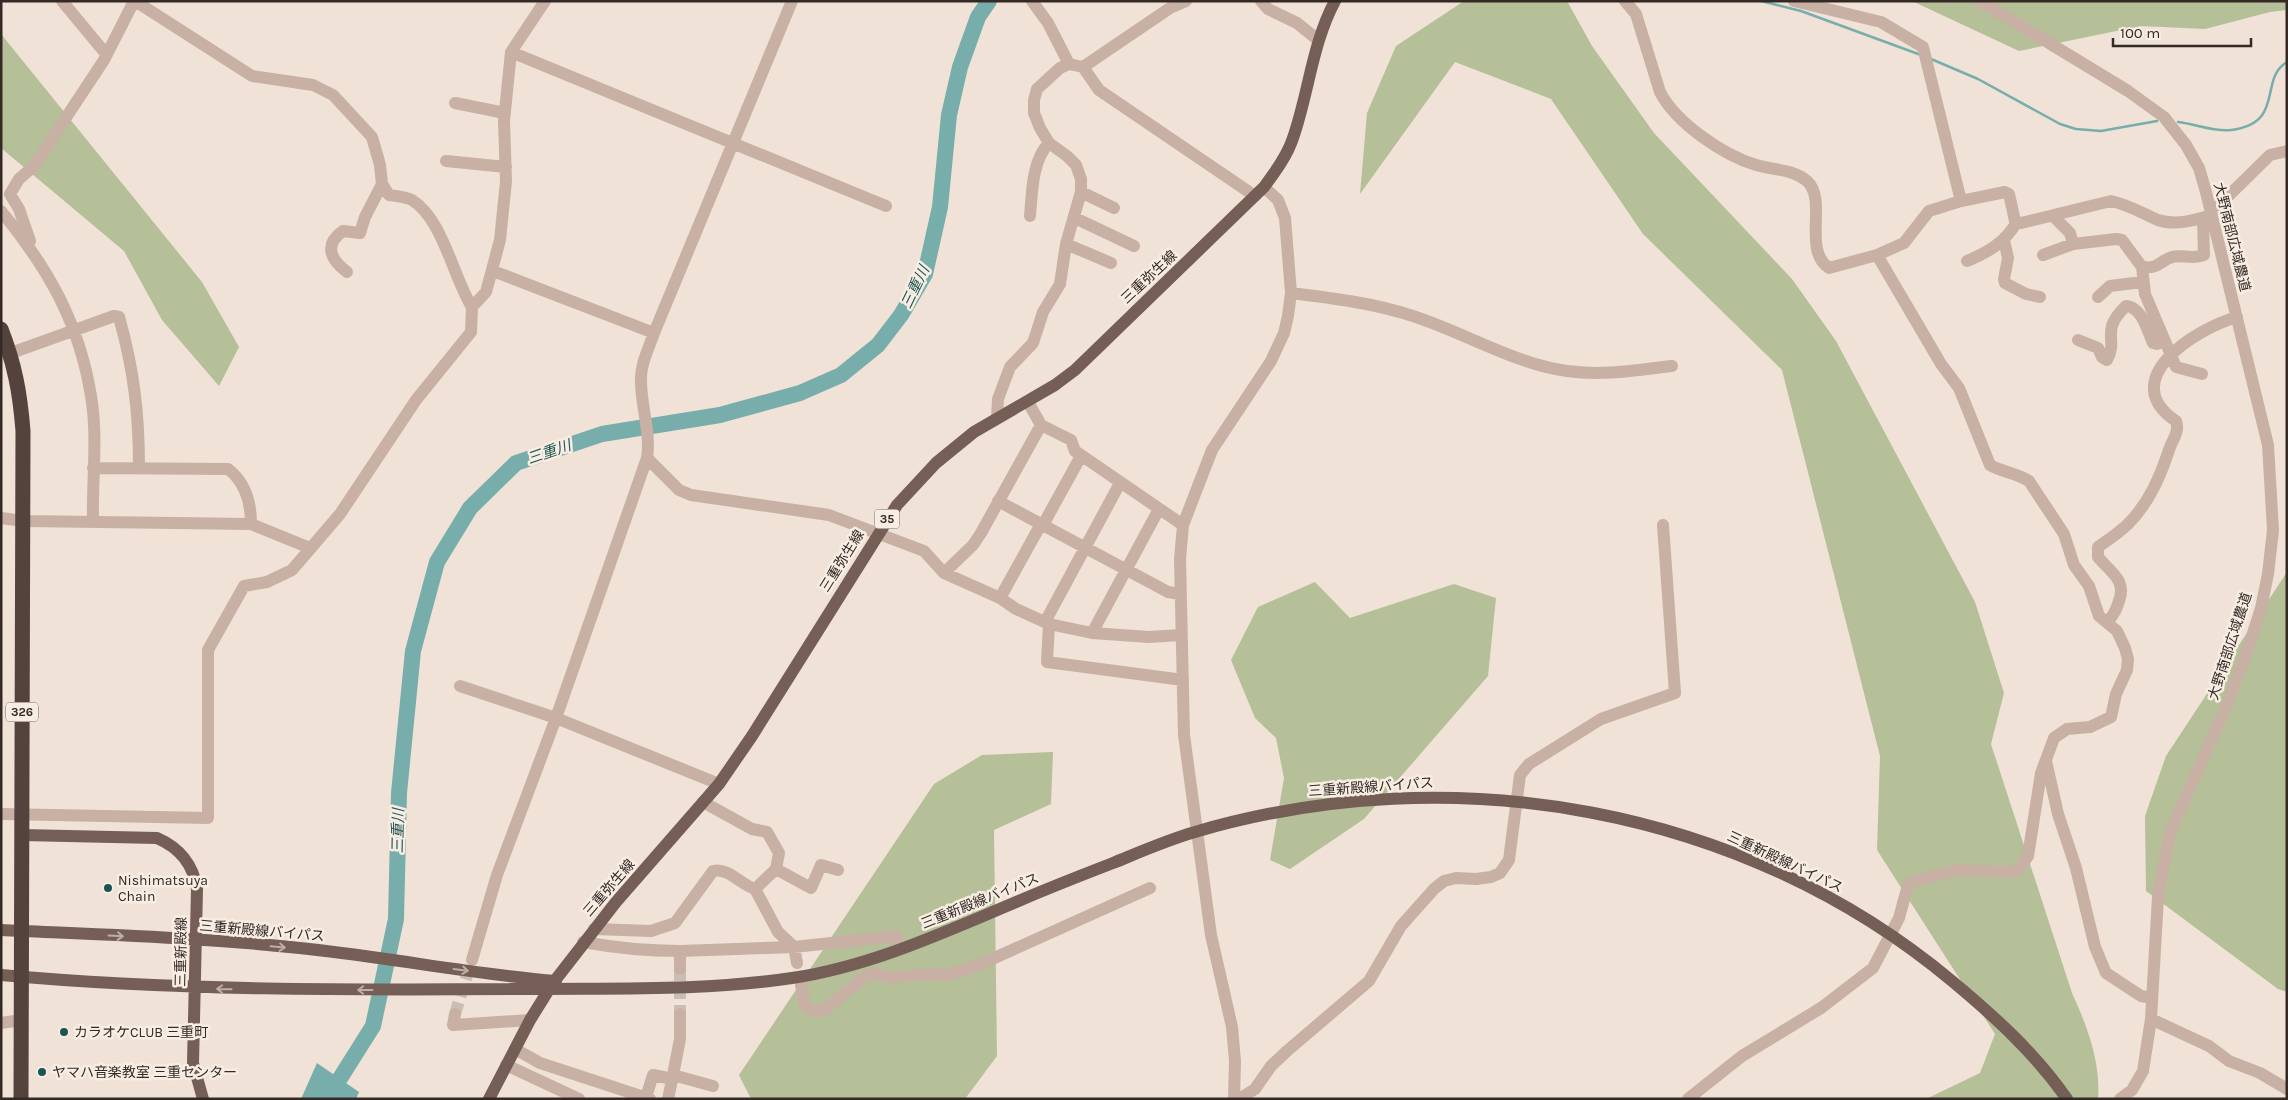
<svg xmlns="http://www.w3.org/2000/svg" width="2288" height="1100" font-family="Karla,'Noto Sans JP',sans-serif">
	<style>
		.green { fill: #b5bf98 }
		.water { fill: #77adab }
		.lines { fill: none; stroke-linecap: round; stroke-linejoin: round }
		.stream { stroke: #77adab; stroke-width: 2.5 }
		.river { stroke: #77adab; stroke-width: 16 }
		.minor-tunnel { stroke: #cabdb3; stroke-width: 12; stroke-dasharray: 12 6; stroke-linecap: butt }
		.minor { stroke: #c8b1a4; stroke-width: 12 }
		.major { stroke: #755e56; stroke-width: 12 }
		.highway { stroke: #54423c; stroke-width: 15 }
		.oneway { stroke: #bdada4 }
		.poi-dot { fill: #1c5453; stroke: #f8ede3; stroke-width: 2 }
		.labels { text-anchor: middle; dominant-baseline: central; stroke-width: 5; stroke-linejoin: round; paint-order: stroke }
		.shield { fill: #f8ede3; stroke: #6e645e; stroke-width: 1 }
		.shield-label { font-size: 12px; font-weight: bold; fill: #332925 }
		.street-label { font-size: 14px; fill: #332925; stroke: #f8ede3 }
		.poi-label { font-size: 14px; fill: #332925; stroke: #f8ede3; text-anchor: start }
		.water-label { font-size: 15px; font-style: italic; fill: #1c5453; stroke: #f8ede3 }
	</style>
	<rect width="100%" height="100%" fill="#f0e2d7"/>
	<!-- green -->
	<path class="green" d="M1464,1h103l25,45 62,87 138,146 44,62 139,261 29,91 -13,51 81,249c15,33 29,69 26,106h-172l54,-26 15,-39 -118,-184 3,-94 -98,-386 -139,-136 -92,-135 -96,-37 -95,132 7,-81 29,-67z
		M1912,1h375v9l-17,2 -65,17 -64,-3 -122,25z
		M1,34l201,248 37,65 -20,39 -57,-66 -38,-69 -123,-103z
		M2287,572v420l-9,-3 -132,-98 -1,-75 21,-60z
		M1315,582l35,36 104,-34 42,14 -8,78 -124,143 -74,50 -20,-9 14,-82 -8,-40 -21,-20 -24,-58 27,-53z
		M1053,752l-2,52 -57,26 3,226 -32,43h-214l-12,-24 195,-291 48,-29z"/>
	<!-- water -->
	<path class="water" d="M317,1063l42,29 -3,7h-55z"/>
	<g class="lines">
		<!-- stream -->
		<path class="stream" d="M1761,1l40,10 120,44
			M1931,59l47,20 82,45 16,5 25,2 56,-10
			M2178,122c18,2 35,10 53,8 55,-7 27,-51 56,-68"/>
		<!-- river -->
		<path class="river" d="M327,1099l46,-73 23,-107 3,-126 14,-142 24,-89 33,-54 46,-45 86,-29 118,-19 80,-22 41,-18 37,-30 23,-30 24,-41 15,-67 9,-92 11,-48 18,-50 11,-16"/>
		<!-- minor-tunnel -->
		<path class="minor-tunnel" d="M680,969v45
			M455,1014l16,-52"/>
		<!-- minor -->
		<path class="minor" d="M62,1l44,53
			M135,1l117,75 61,9 20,10 39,42 8,28 2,19 -17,33 -5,16 -17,-2c-20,14 -12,29 4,41
			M1032,1l16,22 21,41
			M1261,1l7,8 29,14 21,17
			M1625,1l11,13 24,78c16,31 63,63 96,73 17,5 37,4 51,16 21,19 -5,69 22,87l48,-13 27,-12 25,-32 32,-10 44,-9 4,2 6,27 6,2 90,-22c18,4 31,12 47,19 17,6 38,0 54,-5
			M1794,1l87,21 42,25 38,154
			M1980,1l148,90 36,26 22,28 13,23 7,24 62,253 5,85 -5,44 -7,34 -15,47 -23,59 -53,118 -12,65 -7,122 -8,52 -11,19 -12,9
			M511,52l375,154
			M1083,67l87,-59 16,-7
			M455,103l50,10
			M446,161l60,6
			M382,184l7,11c7,1 17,2 23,5 31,19 41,77 60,107
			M1081,192l33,16
			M1,211c47,57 78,111 90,185 7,40 1,84 2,125
			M2211,213l59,-58 17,-4
			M1030,216c2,-23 2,-56 19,-73
			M2053,216l17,17 3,11
			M1075,218l59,28
			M2004,240l4,18 -4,21 1,4 21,11 14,3
			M30,241l-11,-32 -9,-15 9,-15 15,-13 70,-106 30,-59
			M1066,244l45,19
			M2043,255l30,-11 43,-5 6,1 20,27c18,2 17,-6 30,-10 10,-3 20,3 32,-2l-1,-37
			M1967,261c22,-9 38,-19 50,-39
			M2142,267l3,27 31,73 26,7
			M493,271l161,62
			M1291,293c41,5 82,10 122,23 50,16 102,48 154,55 35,5 70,-1 105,-5
			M2098,297l12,-11 32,-4
			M2078,340l20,8 4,9 5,3c12,-22 -8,-28 19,-54 16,1 21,24 27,37l4,1 7,-3
			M11,353l103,-37 5,1c15,53 20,97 20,151
			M1028,402l13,23 30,15 4,11 108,74
			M997,418l1,-19 12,-32 23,-24 10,-31 17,-28 6,-40 15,-52v-13l-5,-14 -9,-9 -18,-13 -9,-15 -6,-15v-13l3,-11 23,-21 9,-4 14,3 16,23 156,106
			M647,458l32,32 12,5 138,20 95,36 20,22 56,25 16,11 33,15 43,9 57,4 32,-2
			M93,468l135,1c17,13 23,34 23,55
			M998,501l170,91 12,2
			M1,518l22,3 228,3 59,24
			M1043,525l38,-69
			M944,573l29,-28 8,-12 60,-108
			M1000,598l41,-74
			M1045,622l75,-139
			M2107,622c7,-7 9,-12 12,-21 8,-21 -9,-29 -21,-44v-10c10,-7 22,-15 30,-23 21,-21 32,-47 41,-74 3,-10 11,-18 7,-29 -61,-41 19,-92 61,-104
			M1049,624l-2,38 136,18
			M1092,633l67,-124
			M460,686l96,32 163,66
			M2046,761l12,53 18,54 19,79 11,26 35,23 11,2
			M703,802l49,27 15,3 12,21 -3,16 35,19 10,-23 17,5
			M1,814l207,4v-168l36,-64 23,-4 25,-12 48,-56 76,-114 55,-68 1,-25 14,-15 14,-52 6,-59 -2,-60 7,-69 34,-51
			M755,889l23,43 16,15 3,16
			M594,929l57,2 24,-8 38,-52c15,-4 28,14 42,18l21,-20
			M583,942c33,6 64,9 97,9v18
			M680,951l114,-4 102,-11 5,13
			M472,960l25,-85 59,-157 91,-260c4,-26 -6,-51 -6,-77 -1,-16 8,-33 13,-48l138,-332
			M801,985l4,21 6,5 14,-1 36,-31 13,-6 16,5 38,-4 18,1 26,-7 178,-80
			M455,1014l-2,11 77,-5
			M2151,1019l58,27 20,15 31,12 27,16
			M1,1023l20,-3
			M515,1049l25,14 110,36
			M506,1065l73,34
			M673,1075l7,-36v-25
			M646,1097l7,-22 20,4
			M668,1099l5,-24 40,11
			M1234,1099l1,-38 -3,-34 -21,-92 -27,-200 -4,-176 3,-34 29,-75 59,-89 13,-28 4,-17 3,-23 -6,-75 -7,-18 -14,-13
			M1239,1099l16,-10 16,-23 16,-15 82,-70 32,-55 33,-37 10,-8 12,-3 20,1 15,-2 9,-4 9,-13 11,-85 9,-11 72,-45 74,-26 -12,-168
			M1688,1099l54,-43 79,-48 52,-40 26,-50 9,-33 6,-4 44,-11 54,2 7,-3 9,-13 13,-83 13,-35 13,-9 23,-2 21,-10 5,-23 11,-24 1,-11 -3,-11 -8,-17 -18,-15 -10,-30 -15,-21 -10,-31 -35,-53c-12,-8 -27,-9 -39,-16l-31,-77 -18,-24 -64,-109"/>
		<!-- major -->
		<path class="major" d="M22,835l135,3c23,10 36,26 40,51l-4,174 10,36
			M1,930c111,5 223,8 333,22 74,9 148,23 222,29
			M1,975c176,16 352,15 528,14 88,-1 176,2 263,-11 80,-12 155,-47 229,-78 30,-13 61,-25 92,-37 27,-11 54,-23 82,-31 258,-76 549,-25 757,149 42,35 83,72 115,118
			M489,1099l41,-79 23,-37 63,-81 103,-118 33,-48 145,-231 39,-42 38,-31 81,-47 20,-15 189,-183c11,-15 23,-31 29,-49 16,-46 19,-94 42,-137"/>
		<!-- highway -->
		<path class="highway" d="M1,329c14,36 19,64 22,102l-2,668"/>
	</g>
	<!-- one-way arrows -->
	<defs><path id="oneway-shaft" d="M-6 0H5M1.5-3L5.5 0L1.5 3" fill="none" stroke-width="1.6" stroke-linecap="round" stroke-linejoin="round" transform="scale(1.25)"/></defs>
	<g class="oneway">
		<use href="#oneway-shaft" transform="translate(116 936) rotate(3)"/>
		<use href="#oneway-shaft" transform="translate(278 947) rotate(5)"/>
		<use href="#oneway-shaft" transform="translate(461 970) rotate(7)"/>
		<use href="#oneway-shaft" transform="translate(224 989) rotate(-179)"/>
		<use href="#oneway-shaft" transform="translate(365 990) rotate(-180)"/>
	</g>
	<!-- markers -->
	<g class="poi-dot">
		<circle cx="108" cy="888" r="5"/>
		<circle cx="64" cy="1032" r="5"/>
		<circle cx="42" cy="1072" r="5"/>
	</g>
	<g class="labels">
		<!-- shield labels -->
		<g class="shield">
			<rect x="874.5" y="509.5" width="25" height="19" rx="4"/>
			<rect x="6" y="702.5" width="32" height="19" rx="4"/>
		</g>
		<g class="shield-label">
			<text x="887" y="519">35</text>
			<text x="22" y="712">326</text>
		</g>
		<!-- street labels -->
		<g class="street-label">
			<text transform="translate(2232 237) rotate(76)">大野南部広域農道</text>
			<text transform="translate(1149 277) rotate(-43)">三重弥生線</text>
			<text transform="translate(842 561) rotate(-58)">三重弥生線</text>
			<text transform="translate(2230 646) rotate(-72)">大野南部広域農道</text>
			<text transform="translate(1371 787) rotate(-4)">三重新殿線バイパス</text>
			<text transform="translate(1785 862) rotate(25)">三重新殿線バイパス</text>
			<text transform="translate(609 888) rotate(-49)">三重弥生線</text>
			<text transform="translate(980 901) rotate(-22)">三重新殿線バイパス</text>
			<text transform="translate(262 931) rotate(5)">三重新殿線バイパス</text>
			<text transform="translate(181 952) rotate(-89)">三重新殿線</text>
		</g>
		<!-- poi labels -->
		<g class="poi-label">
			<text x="118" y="880">Nishimatsuya<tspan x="118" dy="16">Chain</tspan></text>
			<text x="74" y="1032">カラオケCLUB 三重町</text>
			<text x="52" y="1072">ヤマハ音楽教室 三重センター</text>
		</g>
		<!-- water labels -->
		<g class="water-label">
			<text transform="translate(915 287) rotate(-64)">三重川</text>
			<text transform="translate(549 452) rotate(-19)">三重川</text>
			<text transform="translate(398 831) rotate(-89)">三重川</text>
		</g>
	</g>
	<!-- border -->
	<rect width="2288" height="1100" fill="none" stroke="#332925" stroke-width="5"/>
	<!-- scale -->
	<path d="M2113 38v8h138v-8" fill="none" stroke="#332925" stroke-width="2.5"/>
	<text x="2120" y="38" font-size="15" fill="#332925" stroke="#f8ede3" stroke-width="4" paint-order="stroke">100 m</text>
</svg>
